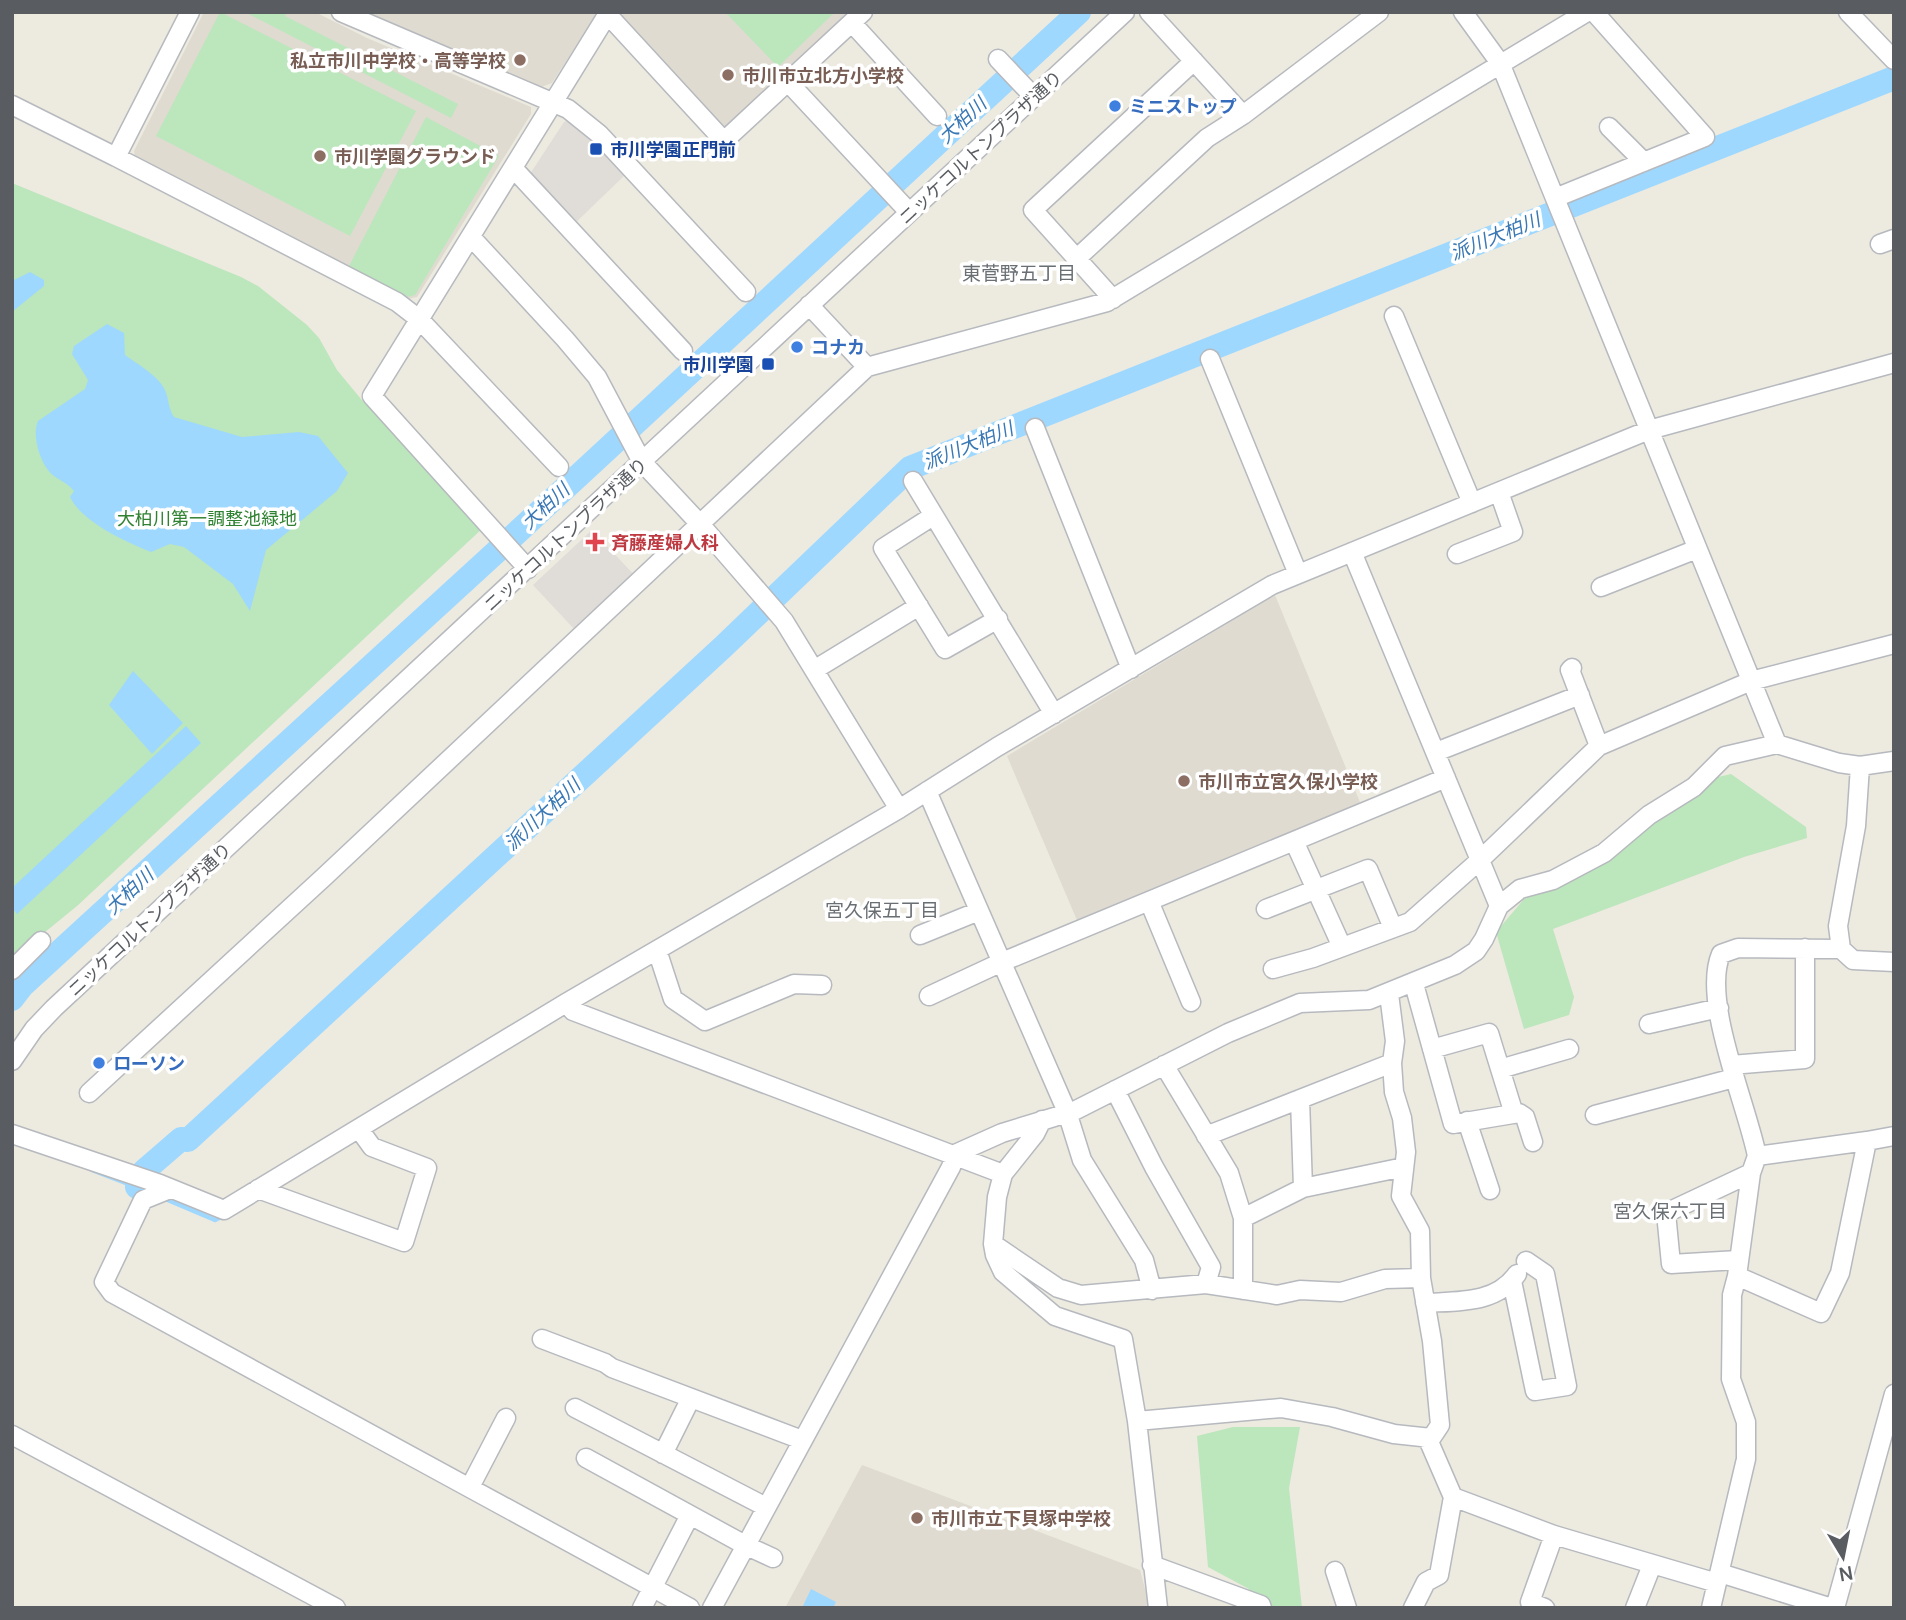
<svg xmlns="http://www.w3.org/2000/svg" width="1906" height="1620" font-family="Manrope,'Noto Sans JP',sans-serif">
	<style>
		.industrial { fill: #e0ddd8 }
		.education { fill: #dfdbd1 }
		.green { fill: #bce6bb }
		.water { fill: #9ed8ff }
		.lines { fill: none; stroke-linecap: round; stroke-linejoin: round }
		.stream { stroke: #9ed8ff; stroke-width: 4.5 }
		.river { stroke: #9ed8ff; stroke-width: 24 }
		.minor-casing { stroke: #b6b9be; stroke-width: 21 }
		.minor { stroke: #fff; stroke-width: 18 }
		.education-dot { fill: #8d6e63; stroke: #fff; stroke-width: 2.5 }
		.shop-dot { fill: #3f7fe0; stroke: #fff; stroke-width: 2.5 }
		.transit-dot { fill: #1a4fb4; stroke: #fff; stroke-width: 2.5 }
		.health-dot { fill: #e0444e; stroke: #fff; stroke-width: 2.5 }
		.labels { text-anchor: middle; dominant-baseline: central; stroke-width: 7; stroke-linejoin: round; paint-order: stroke }
		.education-label { font-size: 18px; font-weight: bold; fill: #785e54; stroke: #fff; text-anchor: start }
		.shop-label { font-size: 18px; font-weight: bold; fill: #366cbe; stroke: #fff; text-anchor: start }
		.street-label { font-size: 18px; fill: #595d62; stroke: #fff }
		.transit-label { font-size: 18px; font-weight: bold; fill: #164399; stroke: #fff; text-anchor: start }
		.park-label { font-size: 18px; fill: #308232; stroke: #fff }
		.health-label { font-size: 18px; font-weight: bold; fill: #be3a42; stroke: #fff; text-anchor: start }
		.water-label { font-size: 19px; font-style: italic; fill: #3978b4; stroke: #fff }
		.neighbourhood-label { font-size: 19px; fill: #6a6f74; stroke: #fff }
	</style>
	<rect width="100%" height="100%" fill="#edeae0"/>
	<!-- industrial -->
	<path class="industrial" d="M570,119l15,11 42,43 -54,52 -43,-51 34,-52z
		M592,530l44,47 -59,55 -44,-47z"/>
	<!-- education -->
	<path class="education" d="M204,12h111l52,26 164,69v7l-114,183 -14,3 -268,-140 -1,-9z
		M366,12h232l-46,71 -13,5z
		M853,12l-124,117h-9l-102,-108v-8z
		M1275,595l87,212 -283,118 -72,-169z
		M862,1465l278,105 10,38h-365z"/>
	<!-- green -->
	<path class="green" d="M220,12l196,99 -66,125 -194,-100z
		M245,12h42l-2,4 173,88 -7,14z
		M725,12h110l-57,55z
		M426,117l73,39 -84,139 -12,3 -55,-30z
		M12,183l229,94 17,9 49,39 12,13 18,32 24,29 123,128 -407,379 -65,53z
		M1731,774l75,53 1,11 -63,19 -191,72 21,68 -5,18 -45,14 -28,-97 35,-41 183,-113z
		M1233,1427h67l-11,61 13,120h-44l-9,-19 -41,-22 -11,-131z"/>
	<!-- water -->
	<path class="water" d="M30,272l14,8v6l-32,26v-31z
		M107,324l17,9 1,22c12,9 33,20 40,35 4,9 3,18 9,27l68,20 57,-5 19,4 30,37 -11,18 -71,59 -16,61 -17,-27 -49,-37 -14,-3 -19,8c-25,-10 -69,-30 -81,-55l4,-6c-9,-11 -20,-12 -26,-21 -9,-11 -16,-36 -10,-49l47,-32 3,-9 -16,-26 2,-8z
		M133,671l50,52 -31,31 -43,-49z
		M186,726l15,17 -184,171 -5,-6v-20z
		M811,1589l25,13 -3,6h-31z"/>
	<g class="lines">
		<!-- stream -->
		<path class="stream" d="M92,1170l57,22
			M163,1198l52,22 8,-4"/>
		<!-- river -->
		<path class="river" d="M12,999l10,-13 473,-433 584,-541
			M137,1187l7,-16 37,-32 7,1 536,-494 186,-178 984,-390"/>
		<!-- minor casing -->
		<g class="minor-casing">
			<path id="minor" d="M341,12l227,97 31,25 147,158
				M1149,12l94,103
				M1463,12l37,51 277,681
				M1848,12l46,48
				M608,15l116,126 139,-129
				M852,23l85,93
				M998,59l36,38
				M788,82l121,130
				M12,105l104,52 74,-145
				M1609,127l35,35
				M116,157l281,145 22,17 140,148
				M514,169l169,182
				M1555,198l150,-61 -111,-125
				M471,237l94,102 32,38 45,85 58,62 84,97 115,188
				M1880,244l14,-5
				M1076,259l131,-121 36,-23 136,-103
				M1113,299l-80,-89 161,-149
				M809,305l58,62
				M1394,316l78,187
				M1210,359l88,215
				M1035,428l96,241
				M913,481l141,233
				M933,516l-50,32 62,101 53,-30
				M1352,552l147,354
				M1457,554l56,-22 -14,-40
				M528,569l-156,-173 237,-384
				M1601,587l96,-38
				M1572,668l-2,2 29,76
				M814,670l105,-64
				M1436,752l144,-57
				M1860,766l-4,60 -18,100 3,23 12,11 41,2
				M927,791l140,321 15,48 62,100 8,30
				M1294,841l48,106
				M1149,901l42,101
				M1266,909l102,-40 25,59
				M920,935l59,-24
				M657,950l16,49 32,22 89,-37 28,1
				M1273,969l40,-11 97,-36 70,-62 119,-114 152,-65 143,-37
				M12,970l29,-29
				M1414,984l39,140 66,-11 6,4 8,25
				M1389,994l6,47 -3,22 2,29 8,26 4,34 -5,44 19,35 1,47 11,63 8,84 -10,15v4l23,53 -14,78 -13,7 -13,26
				M929,996l73,-34 444,-184
				M566,1003l7,8 430,163
				M1649,1024l70,-16
				M1432,1049l57,-16 25,81
				M12,1061l22,-32 20,-21 1071,-996
				M1164,1065l65,108 14,45v72
				M1731,1065l74,-6v-111
				M1500,1069l69,-20
				M1115,1090l39,77 57,100 -5,17
				M89,1093l235,-216 543,-510 240,-65 480,-290
				M1300,1099l3,89
				M1595,1115l139,-37
				M1042,1120l-7,14 -32,40 -6,23 -4,47 2,11 8,17 52,44 68,23 14,82 21,187
				M1467,1121l23,69
				M12,1134l148,50 64,26 342,-207 333,-194 98,-62 275,-162 377,-155 245,-67
				M1206,1136l186,-73
				M1867,1141l27,-5
				M170,1189l-27,11 -39,82 8,11 578,315
				M258,1189l146,53 23,-74 -55,-21 -13,-18
				M1243,1218l60,-30 101,-21
				M993,1244l65,44 23,7 125,-11 71,11 23,-5 41,2 44,-13 36,-1
				M1738,1260l-67,4 -5,-51 85,-40
				M1737,1276l84,37 19,-40 27,-132 -110,15
				M1512,1281l23,110 32,-5 -22,-112 -19,-13
				M1425,1303c33,-2 71,1 92,-29
				M542,1339l63,24 7,5 190,72
				M575,1408l191,99
				M1137,1421l144,-13 51,9 62,17 37,4
				M12,1435l324,173
				M663,1454l28,-56
				M586,1458l159,87 28,13
				M470,1487l36,-69
				M1453,1497l101,38 163,48
				M1152,1565l109,40 1,3
				M1335,1571l12,37
				M1720,1573l112,35
				M642,1608l48,-93
				M712,1608l239,-441 4,-13 47,-21 72,-22 154,-78 72,-30 69,-3 86,-35 21,-14 8,-12 15,-33 21,-17 33,-9 51,-27 45,-38 45,-28 31,-31 52,-12 62,19 21,3 34,-5
				M1545,1608l-15,-6 24,-67
				M1635,1608l17,-43
				M1711,1608l35,-149v-37l-15,-43 1,-84 5,-19 14,-103 6,-17c-10,-51 -56,-156 -36,-202l17,-6 103,1
				M1835,1608l59,-214"/>
		</g>
		<!-- minor -->
		<use href="#minor" class="minor"/>
	</g>
	<!-- markers -->
	<g class="education-dot">
		<circle cx="520" cy="60" r="7"/>
		<circle cx="728" cy="75" r="7"/>
		<circle cx="320" cy="156" r="7"/>
		<circle cx="1184" cy="781" r="7"/>
		<circle cx="917" cy="1518" r="7"/>
	</g>
	<g class="shop-dot">
		<circle cx="1115" cy="106" r="7"/>
		<circle cx="797" cy="347" r="7"/>
		<circle cx="99" cy="1063" r="7"/>
	</g>
	<g class="transit-dot">
		<rect x="589" y="142" width="14" height="14" rx="3.5"/>
		<rect x="761" y="357" width="14" height="14" rx="3.5"/>
	</g>
	<path class="health-dot" d="M591.5 531.5h7v7h7v7h-7v7h-7v-7h-7v-7h7z"/>
	<g class="labels">
		<!-- education labels -->
		<g class="education-label">
			<text x="506" y="60" text-anchor="end">私立市川中学校・高等学校</text>
			<text x="742" y="75">市川市立北方小学校</text>
			<text x="334" y="156">市川学園グラウンド</text>
			<text x="1198" y="781">市川市立宮久保小学校</text>
			<text x="931" y="1518">市川市立下貝塚中学校</text>
		</g>
		<!-- shop labels -->
		<g class="shop-label">
			<text x="1129" y="106">ミニストップ</text>
			<text x="811" y="347">コナカ</text>
			<text x="113" y="1063">ローソン</text>
		</g>
		<!-- street labels -->
		<g class="street-label">
			<text transform="translate(980 147) rotate(-43)">ニッケコルトンプラザ通り</text>
			<text transform="translate(565 534) rotate(-43)">ニッケコルトンプラザ通り</text>
			<text transform="translate(149 919) rotate(-43)">ニッケコルトンプラザ通り</text>
		</g>
		<!-- transit labels -->
		<g class="transit-label">
			<text x="610" y="149">市川学園正門前</text>
			<text x="754" y="364" text-anchor="end">市川学園</text>
		</g>
		<!-- park labels -->
		<g class="park-label">
			<text x="207" y="518">大柏川第一調整池緑地</text>
		</g>
		<!-- health labels -->
		<g class="health-label">
			<text x="611" y="542">斉藤産婦人科</text>
		</g>
		<!-- water labels -->
		<g class="water-label">
			<text transform="translate(962 120) rotate(-43)">大柏川</text>
			<text transform="translate(1495 236) rotate(-22)">派川大柏川</text>
			<text transform="translate(968 445) rotate(-22)">派川大柏川</text>
			<text transform="translate(545 506) rotate(-43)">大柏川</text>
			<text transform="translate(542 814) rotate(-43)">派川大柏川</text>
			<text transform="translate(129 891) rotate(-43)">大柏川</text>
		</g>
		<!-- neighbourhood labels -->
		<g class="neighbourhood-label">
			<text x="1019" y="273">東菅野五丁目</text>
			<text x="882" y="910">宮久保五丁目</text>
			<text x="1670" y="1211">宮久保六丁目</text>
		</g>
	</g>
	<!-- border -->
	<rect width="1906" height="1620" fill="none" stroke="#595d62" stroke-width="28"/>
	<!-- north arrow -->
	<g transform="translate(1843 1557) rotate(170)" stroke="#ffffff" stroke-width="5" paint-order="stroke">
	<path d="M0-5L12 26L0 18L-12 26Z" fill="#595d62"/>
	<text y="-10" font-size="19" font-weight="bold" text-anchor="middle" fill="#595d62">N</text>
	</g>
</svg>
